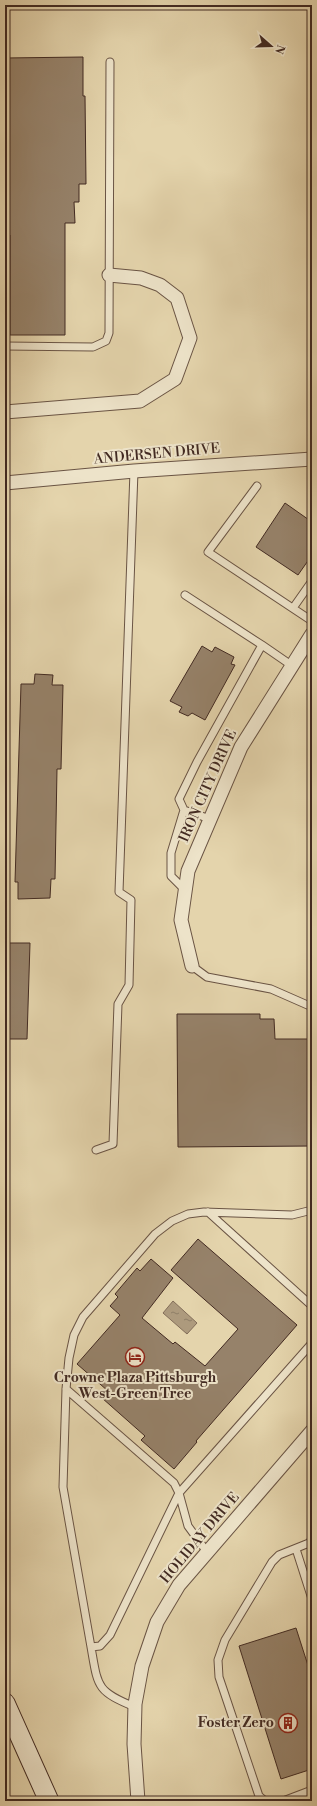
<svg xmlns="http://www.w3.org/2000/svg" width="317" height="1806" font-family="'Libre Bodoni',serif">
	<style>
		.water { fill: url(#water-ripples); stroke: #826d59 }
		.building { fill: #96826a; stroke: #422a22 }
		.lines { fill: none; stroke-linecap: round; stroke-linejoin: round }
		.lane-casing { stroke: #6a5444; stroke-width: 9 }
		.street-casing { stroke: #6a5444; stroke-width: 15 }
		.secondary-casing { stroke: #422a22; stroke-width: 21 }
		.lane { stroke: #ede3c9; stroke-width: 7 }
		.street { stroke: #ede3c9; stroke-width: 13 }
		.secondary { stroke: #ede3c9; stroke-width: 19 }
		.labels { text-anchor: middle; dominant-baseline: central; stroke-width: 4; stroke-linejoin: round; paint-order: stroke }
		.street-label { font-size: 14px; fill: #422a22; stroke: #ede3c9 }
		.poi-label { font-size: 14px; font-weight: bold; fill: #422a22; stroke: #ede3c9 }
	</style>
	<defs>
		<pattern id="water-ripples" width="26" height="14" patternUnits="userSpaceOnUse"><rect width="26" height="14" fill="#ad9a7d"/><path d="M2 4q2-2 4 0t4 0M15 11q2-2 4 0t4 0" fill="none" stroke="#8e7e66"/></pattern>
	</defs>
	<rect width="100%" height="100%" fill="#e4d4ac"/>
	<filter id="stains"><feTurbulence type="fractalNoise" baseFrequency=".005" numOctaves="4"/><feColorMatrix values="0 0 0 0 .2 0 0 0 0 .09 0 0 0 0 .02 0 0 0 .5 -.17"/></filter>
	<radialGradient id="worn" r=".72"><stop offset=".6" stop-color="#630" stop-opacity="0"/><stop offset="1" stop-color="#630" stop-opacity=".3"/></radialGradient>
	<!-- water -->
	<path class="water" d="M173,1301l24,22 -10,11 -24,-21z"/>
	<!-- building -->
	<path class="building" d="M83,57v39h2l1,88h-7v18h-5l1,21h-10v112h-55v-100h-5v-177z
		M285,503l27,19v33l-14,20 -42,-28z
		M202,646l10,6 3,-5 19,10 -3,7 4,1 -30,55 -13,-7 -4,3 -9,-4 3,-5 -12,-6z
		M35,674l18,1 -1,10h11l-2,84h-4l-2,110h-4l-1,19 -32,1v-17h-3l6,-198h13z
		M5,943h25l-3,96h-22z
		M177,1014h83v5h14l1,20h37v107l-134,1z
		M198,1239l99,86 -101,116 1,1 -23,27 -33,-29 4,-4 -43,-38 6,-7 -31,-27 43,-49 -10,-9 8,-9 -3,-3 22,-26 3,3 11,-12 22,19 -31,40 31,26 2,-2 30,24 33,-37 -67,-59z
		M296,1628l16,50v91l-31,10 -42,-133z"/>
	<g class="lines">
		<!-- lane casing -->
		<g class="lane-casing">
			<path id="lane" d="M5,346l88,1 13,-6 3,-8 1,-271
				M257,486l-49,66 104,69
				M185,595l77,50
				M293,608l19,-27
				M184,810l-13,43v23l14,14
				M210,819l-26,-9 -5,-11 18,-37 65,-117 29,20
				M192,966l15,11 64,12 41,18
				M96,1150l17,-6 5,-140 11,-19 2,-85 -12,-8 15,-421
				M312,1210l-20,5 -88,-3 -16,2 -16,7 -17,13 -72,83 -9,18 -5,23 -3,31 -3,98 28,160 9,-1 10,-11 69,-142 133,-150
				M208,1212l104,94
				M66,1389l108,94 5,10 9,33 19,26
				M296,1549l16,50
				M91,1647c7,40 5,44 44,60
				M265,1801l-6,-5 -40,-119 -1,-17 7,-20 47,-78 7,-7 30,-12 3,-4
				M283,1801l29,-11"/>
		</g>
		<!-- street casing -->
		<g class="street-casing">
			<path id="street" d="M5,412l135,-11 35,-22 15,-41 -13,-40 -17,-13 -19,-7 -32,-3
				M5,483l129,-12 178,-12
				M192,966l-11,-46 7,-49 53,-124 71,-113
				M138,1801l-4,-57 1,-40 7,-38 15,-44 22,-37 133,-154"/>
		</g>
		<!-- secondary casing -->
		<g class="secondary-casing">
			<path id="secondary" d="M5,1703l44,98"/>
		</g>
		<!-- lane -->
		<use href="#lane" class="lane"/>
		<!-- street -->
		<use href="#street" class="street"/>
		<!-- secondary -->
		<use href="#secondary" class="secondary"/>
	</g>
	<!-- icons -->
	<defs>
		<g id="hotel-ring" transform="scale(1)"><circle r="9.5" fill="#ede3c9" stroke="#8f2418" stroke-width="1.5"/><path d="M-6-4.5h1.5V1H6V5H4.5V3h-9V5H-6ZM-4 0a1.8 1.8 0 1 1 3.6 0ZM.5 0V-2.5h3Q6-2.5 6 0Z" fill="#8f2418"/></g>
		<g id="building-ring" transform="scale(1)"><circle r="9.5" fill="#ede3c9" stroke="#8f2418" stroke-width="1.5"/><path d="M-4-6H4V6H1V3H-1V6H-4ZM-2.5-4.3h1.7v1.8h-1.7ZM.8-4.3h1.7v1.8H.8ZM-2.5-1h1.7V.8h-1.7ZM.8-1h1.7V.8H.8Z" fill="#8f2418"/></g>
	</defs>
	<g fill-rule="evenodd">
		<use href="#hotel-ring" x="135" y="1357"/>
		<use href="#building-ring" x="288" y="1723"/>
	</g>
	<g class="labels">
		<!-- street labels -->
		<g class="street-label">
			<text transform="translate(157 454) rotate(-5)">ANDERSEN DRIVE</text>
			<text transform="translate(208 786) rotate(-66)">IRON CITY DRIVE</text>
			<text transform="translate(200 1538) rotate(-50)">HOLIDAY DRIVE</text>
		</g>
		<!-- poi labels -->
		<g class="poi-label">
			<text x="135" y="1378">Crowne Plaza Pittsburgh<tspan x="135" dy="16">West-Green Tree</tspan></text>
			<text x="274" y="1723" text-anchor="end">Foster Zero</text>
		</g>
	</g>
	<!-- margin -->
	<rect width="317" height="1806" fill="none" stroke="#e4d4ac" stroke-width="20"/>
	<rect x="6" y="6" width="305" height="1794" fill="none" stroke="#422a22" stroke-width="2"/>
	<rect x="10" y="10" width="297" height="1786" fill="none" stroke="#422a22"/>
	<!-- north arrow -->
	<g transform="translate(271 46) rotate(110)" stroke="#ede3c9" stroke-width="3" paint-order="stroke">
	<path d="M0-3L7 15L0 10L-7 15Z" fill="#422a22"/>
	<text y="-6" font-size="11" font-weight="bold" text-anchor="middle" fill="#422a22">N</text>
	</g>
	<rect width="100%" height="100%" filter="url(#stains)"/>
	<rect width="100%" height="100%" fill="url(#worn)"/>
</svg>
